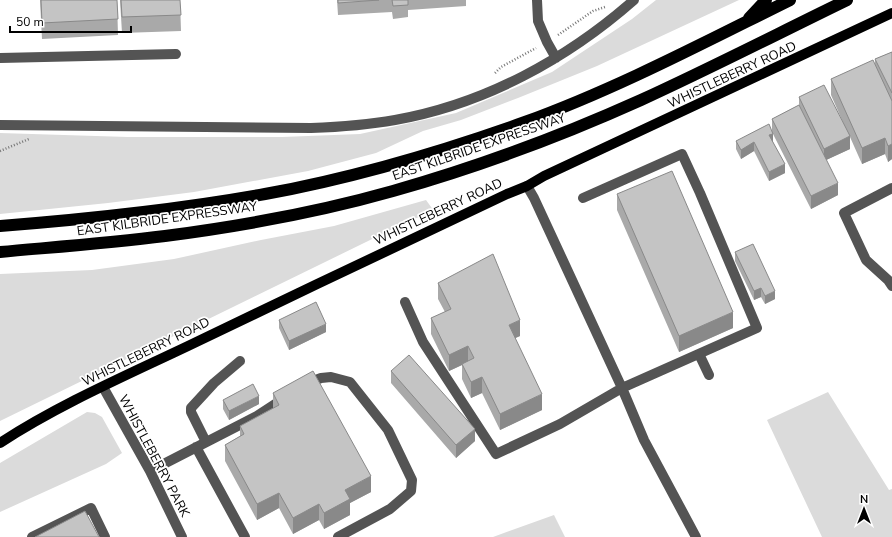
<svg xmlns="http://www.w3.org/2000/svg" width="892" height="537" font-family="'Nunito Sans',sans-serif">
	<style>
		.green { fill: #dbdbdb }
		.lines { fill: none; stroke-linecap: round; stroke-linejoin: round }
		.path { stroke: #767676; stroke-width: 2.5; stroke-dasharray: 1 2; stroke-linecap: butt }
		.minor { stroke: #545454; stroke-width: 10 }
		.major { stroke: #000; stroke-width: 10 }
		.highway { stroke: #000; stroke-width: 12 }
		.wall { fill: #a9a9a9 }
		.shaded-wall { fill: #898989 }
		.building { fill: #c4c4c4; stroke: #898989 }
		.labels { text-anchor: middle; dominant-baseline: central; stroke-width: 3.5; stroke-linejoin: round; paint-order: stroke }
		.street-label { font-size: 13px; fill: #000; stroke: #fff }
	</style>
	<rect width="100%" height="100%" fill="#fff"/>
	<!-- green -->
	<path class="green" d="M656,0h83l-142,66 -79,32 -57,22 -38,11 -47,22 -68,18 -114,21 -86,11 -108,11v-81l128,4h154l78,-3 96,-21 96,-41 80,-53z
		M426,200l8,11 -25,10 -317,155 -92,45v-147l92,-4 82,-11 87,-19 73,-14z
		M828,392l61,98 3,-1v48h-70l-55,-117z
		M87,412l8,1 7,4 20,36 -16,11 -106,48v-49z
		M554,515l11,22h-72z"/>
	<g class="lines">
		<!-- path -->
		<path class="path" d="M558,35l35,-24 12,-4
			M495,73l6,-6 35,-19
			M0,151l29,-12"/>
		<!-- minor -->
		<path class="minor" d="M537,0l1,21 9,21 9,16
			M0,58l176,-4
			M0,125l311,3c28,-1 56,-3 84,-8 90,-16 172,-61 239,-120
			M527,186l7,12 88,190 135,-60 -57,-135 -18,-39 -99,44
			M892,188l-48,25 22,47 22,20 4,6
			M405,302l18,40 73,112 64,-30 62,-36 22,52 52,97
			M699,354l10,21
			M305,384l16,-6 10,-1 19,5 38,48 24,50 -1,11 -21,18 -52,28
			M103,387l47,84 32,66
			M206,442l-15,-30v-4l23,-25 26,-22
			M196,447l49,90
			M150,471l107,-55 26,-17
			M32,537l59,-29 14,29"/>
		<!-- major -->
		<path class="major" d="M0,443c58,-38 125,-67 188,-97 106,-51 213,-102 319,-152l20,-8 17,-10 348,-163"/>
		<!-- highway -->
		<path class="highway" d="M749,18l17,-18
			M0,226c89,-7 177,-16 265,-32 88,-16 176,-42 260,-72 91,-33 178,-79 265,-122
			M0,252c55,-5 110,-9 165,-16 77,-10 154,-24 228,-45 85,-24 168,-55 248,-91 70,-32 138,-67 206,-100"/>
	</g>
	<!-- wall -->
	<path class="wall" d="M40,0h77l1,35 -76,4z
		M120,0h60l1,31 -59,2z
		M337,0h129v6l-58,4v7l-15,2 -1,-7 -54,3z
		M892,52v107l-4,3 -3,-8 -23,10 -12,-27v12l-24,11 12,35 -27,14 -38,-75v8l12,31 -16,8 -15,-30 -13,8 -5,-10v-8l36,-10v-12l27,-14v-8l46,30 -14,-32v-16l44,-13v-7z
		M617,194l116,134 -54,24 -62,-142z
		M735,252l40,47 -10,5 -4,-7 -7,3 -19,-39z
		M438,283l82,53 -5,2 27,72 -42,20 -18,-37 -11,5 -9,-19v-14l-13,6 -18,-37v-16l14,-6 -7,-13z
		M279,320l47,12 -37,18 -10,-22z
		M391,371l84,70 -19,17 -65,-75z
		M273,393l98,99 -21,11v12l-26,14 -5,-9 -26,14 -14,-26 -22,12 -32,-59v-16l15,-9v-10l33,-18z
		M223,400l36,4 -30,16 -6,-11z"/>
	<!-- shaded-wall -->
	<path class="shaded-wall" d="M773,134v8l-4,2v-9z
		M850,136v13l-26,12v-12z
		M885,138v16l-23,10v-16z
		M754,142v9l-13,8v-9z
		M892,144v15l-4,3v-16z
		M785,164v9l-16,8v-9z
		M838,183v12l-27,14v-13z
		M761,288v9l-7,3v-9z
		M775,291v8l-10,5v-8z
		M733,312v16l-54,24v-16z
		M520,320v16l-11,5v-16z
		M326,324v8l-37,18v-9z
		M468,346v16l-6,2v1l-13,6v-16z
		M482,377v16l-11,5v-16z
		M542,394v16l-42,20v-16z
		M259,396v8l-30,16v-9z
		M475,429v12l-19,17v-13z
		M371,476v16l-21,11v12l-26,14v-16l21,-23z
		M279,493v15l-22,12v-16z
		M319,504v16l-26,14v-16z"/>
	<!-- building -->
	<path class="building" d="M41,0h76l1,19 -76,4z
		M121,0h59l1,15 -59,2z
		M338,0h41l-41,3z
		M392,0h16v5l-15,1z
		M892,52v41l-17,-34z
		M873,60l19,41v43l-4,2 -3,-8 -23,10 -31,-69z
		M824,85l26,51 -26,13 -25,-52z
		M799,105l39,78 -27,13 -39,-77z
		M769,124l4,10 -4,1 16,29 -16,8 -15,-30 -13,8 -5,-9z
		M672,171l61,141 -54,24 -62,-142z
		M753,244l22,47 -10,5 -4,-8 -7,3 -19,-39z
		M493,254l27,66 -11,5 33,69 -42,20 -18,-37 -11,5 -9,-18 12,-6 -6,-12 -19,9 -18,-37 20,-9 -13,-26z
		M316,302l10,22 -37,17 -10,-21z
		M409,355l66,74 -19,16 -65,-74z
		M313,371l58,105 -26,14 5,9 -26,14 -5,-9 -26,14 -14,-25 -22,11 -32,-59 19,-11 -4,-8 39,-21 -6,-12z
		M253,384l6,12 -30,15 -6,-11z
		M85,511l14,26h-64z"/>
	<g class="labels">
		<!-- street labels -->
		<g class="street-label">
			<text transform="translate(732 75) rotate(-25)">WHISTLEBERRY ROAD</text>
			<text transform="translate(479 147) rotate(-19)">EAST KILBRIDE EXPRESSWAY</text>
			<text transform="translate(438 212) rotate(-25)">WHISTLEBERRY ROAD</text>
			<text transform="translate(167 219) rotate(-8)">EAST KILBRIDE EXPRESSWAY</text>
			<text transform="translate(146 352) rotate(-26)">WHISTLEBERRY ROAD</text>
			<text transform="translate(154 456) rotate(62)">WHISTLEBERRY PARK</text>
		</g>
	</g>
	<!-- north arrow -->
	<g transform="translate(864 509)" stroke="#ffffff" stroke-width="3" paint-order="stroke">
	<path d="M0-3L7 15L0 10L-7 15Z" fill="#000000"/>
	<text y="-6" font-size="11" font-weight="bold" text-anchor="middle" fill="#000000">N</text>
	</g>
	<!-- scale -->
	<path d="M10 26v6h121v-6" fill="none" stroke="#000000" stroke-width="2"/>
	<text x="16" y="26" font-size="12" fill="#000000" stroke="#ffffff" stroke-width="3" paint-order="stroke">50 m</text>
</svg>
